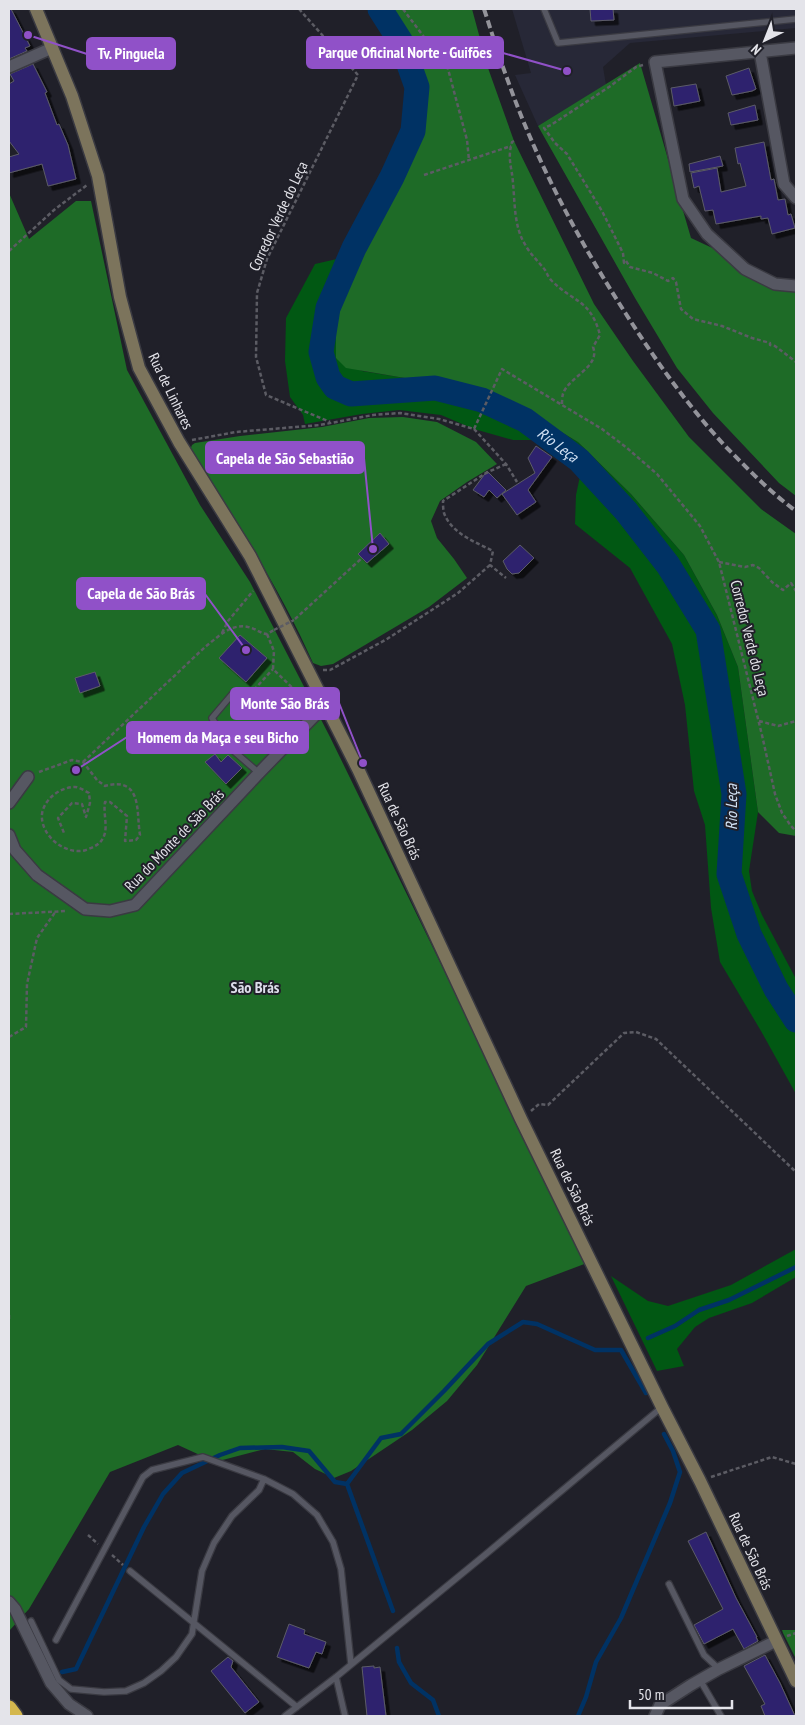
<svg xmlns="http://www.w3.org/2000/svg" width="805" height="1725" font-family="'PT Sans Narrow',sans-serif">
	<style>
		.built { fill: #272837 }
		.green { fill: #015813 }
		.forest { fill: #1e6b27 }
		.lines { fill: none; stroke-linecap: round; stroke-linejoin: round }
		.stream { stroke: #003264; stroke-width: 4.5 }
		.river { stroke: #003264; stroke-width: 25 }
		.building { fill: #2d216e; stroke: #5c5c67; filter: url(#shadow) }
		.lane-casing { stroke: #3a3a42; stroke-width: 8 }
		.street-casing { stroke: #3a3a42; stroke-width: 14 }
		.secondary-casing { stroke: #3a3a42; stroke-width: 15 }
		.highway-casing { stroke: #3a3a42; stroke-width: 18 }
		.path { stroke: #5c5c64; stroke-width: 2.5; stroke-dasharray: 4 2.5; stroke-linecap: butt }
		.lane { stroke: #565762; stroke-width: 5.5 }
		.street { stroke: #565762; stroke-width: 11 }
		.secondary { stroke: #7c745c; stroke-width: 12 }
		.highway { stroke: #d4b74e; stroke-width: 15 }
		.rail { stroke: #93939a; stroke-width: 4; stroke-dasharray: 8 4; stroke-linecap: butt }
		.path-bridge { stroke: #5c5c64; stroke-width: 2.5; stroke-dasharray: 4 2.5; stroke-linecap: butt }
		.labels { text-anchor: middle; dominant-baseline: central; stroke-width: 4; stroke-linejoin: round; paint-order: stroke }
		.street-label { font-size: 15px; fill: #e4e4ea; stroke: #202029 }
		.water-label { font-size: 16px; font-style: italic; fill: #d0e0f3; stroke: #202029 }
		.neighbourhood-label { font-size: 16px; font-weight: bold; fill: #dedeeb; stroke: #202029 }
		.leader { fill: none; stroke: #9051c8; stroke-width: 2 }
		.callout-dot { fill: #9051c8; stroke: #202029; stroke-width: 2 }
		.callout { fill: #9051c8; stroke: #9051c8; stroke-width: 2 }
		.callout-label { font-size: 16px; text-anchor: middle; font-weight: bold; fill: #fff }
	</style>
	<defs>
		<filter id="shadow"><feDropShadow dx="4.5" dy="4.5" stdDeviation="0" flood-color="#0009"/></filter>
	</defs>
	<rect width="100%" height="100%" fill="#202029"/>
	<!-- built -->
	<path class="built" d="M512,9h284v19l-166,15 -27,24 3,18 -68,41 -23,-51 16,-2z"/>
	<!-- green -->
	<path class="green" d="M363,253l-27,60v45l26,13 43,7 47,4 58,19 68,41 53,52 53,61 33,60 21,52 20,145 -9,59 3,20 10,24 34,64v115l-35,-63 -41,-69 -9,-54 -6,-83 -11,-34 -9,-86 -13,-61 -42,-76 -55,-44 1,-29 4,-19 -44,-36h-23l-39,-11 -33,-14 -42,-5 -37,4 -57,10 -2,-9 -13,-18 -5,-36 1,-43 29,-54z
		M796,1249v28l-44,26 -43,15 -14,9 -18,22 7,17 -27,5 -46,-95 37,25 20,5 63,-21z"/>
	<!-- forest -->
	<path class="forest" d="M387,9h85l16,59 26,73 80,163 39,57 56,76 72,72 35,25v302l-17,-3 -21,-21 -20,-145 -21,-52 -33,-60 -53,-61 -53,-52 -68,-41 -58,-19 -47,-4 -59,-10 -10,-10v-45l27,-60 52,-99 12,-41 -7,-49z
		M640,63l51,175 105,49v209l-17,-13 -66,-70 -36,-45 -42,-70 -97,-172z
		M9,193l20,46 47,-38h15l36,169 73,135 50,77 80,155 257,526 -61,23 -49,79 -30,36 -35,29 -61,41 -17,7 -19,-9 -22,-17 -28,-3 -50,13 -37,-17 -68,27 -81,137 -20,22z
		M403,417l34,5 39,20 21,22 -30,18 -27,19 -9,20 6,17 17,21 13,19 -38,29 -96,57 -12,2 -8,-3c-33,-75 -78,-144 -123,-213l2,-5 3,-2 45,-7 82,-9 47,-9z
		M782,1630h14v29l-13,-26z"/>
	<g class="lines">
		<!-- stream -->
		<path class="stream" d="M648,1338l27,-12 24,-16 30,-10 67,-33
			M393,1611l-46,-127 34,-46 20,-4 43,-43 44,-47 35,-22 14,2 58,26h26l25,43
			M397,1648l2,14 12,21 22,17 6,16
			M62,1672l14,-3 68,-142 19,-33 19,-21 38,-18 20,-7 42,-1 27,4 26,31 12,2
			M578,1716l8,-19 10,-35 25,-44 49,-115 10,-31 -7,-21 -9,-17"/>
		<!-- river -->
		<path class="river" id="s1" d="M380,9l21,33 16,45 -4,44 -21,46 -38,71 -26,60 -7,44 7,25 7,10 16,7 84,-6 47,12 43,20 54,40 47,51 42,54 40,65 26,164 -5,80 20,60 27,55 20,31"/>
	</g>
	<!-- building -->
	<path class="building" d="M9,9h2l19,37 -5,2 2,3 -18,8z
		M590,9h23l1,11 -23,1z
		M33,64l14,28 -2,1 12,32 2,-1 9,21 8,34 -28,7 -6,-22 -33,9v-16l10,-3 -10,-13v-57l5,-3 -4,-7z
		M749,68l7,21 -4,2 -20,4 -6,-19z
		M696,84l4,17 -26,5 -3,-18z
		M755,105l3,15 -27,5 -3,-12z
		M764,142l7,38 3,-1 4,21 7,-1 3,16 3,-1 4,14 -23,6 -4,-16 -7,1v-3l-45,8 -3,-14 -8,1 -6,-25 -5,2 -3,-15 26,-5 4,24 25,-6 -6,-23 -2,1 -3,-16z
		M720,156l3,10 -33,6 -1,-8z
		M536,446l16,11 -24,33 8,12 -19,13 -15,-21 33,-21 -7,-15z
		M487,471l19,19 -9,8 -8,-8 -5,7 -11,-7z
		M380,533l9,11 -22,19 -9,-9z
		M520,545l14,13 -15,15 -7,1 -5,-5 -4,-8z
		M240,635l27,23 -21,24 -27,-24z
		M95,672l5,14 -20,7 -5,-15z
		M215,754l6,8 7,-7 14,13 -16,16 -21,-22z
		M706,1532l30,66 21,39h-1l2,4 -14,8 -11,-20 -29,15 -10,-19 29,-16 -35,-68z
		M289,1624l16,6 -1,4 22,8 -4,12 -6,-2 -7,16 -32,-11z
		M765,1655l15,28 15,33h-30l-4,-10 4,-2 -21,-38z
		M228,1657l5,4 -2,6 28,35 -14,11 -34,-42z
		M374,1666v2l6,-1 6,49h-19l-5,-49z"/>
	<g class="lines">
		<!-- lane casing -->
		<g class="lane-casing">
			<path id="lane" d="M544,9l14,34 238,-24
				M234,692l-22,26 17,29 30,26
				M130,1571l167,136
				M669,1584l35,71 15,14
				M31,1621l28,59 12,9 33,3 22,-1 18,-8 17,-12 15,-14 16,-23 10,-63 12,-28 18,-27 27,-26 5,-11
				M56,1640l87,-163 9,-7 51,-13 61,22 29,15 24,21 16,27 8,27 10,95
				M336,1677l9,39
				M700,1680l21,36
				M285,1716l51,-39 150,-123 176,-147"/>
		</g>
		<!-- street casing -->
		<g class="street-casing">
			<path id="street" d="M796,48l-141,14 28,137 24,35 38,35 30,15 21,2
				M760,52l24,132 12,14
				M9,67l43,-19
				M9,803l19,-26
				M9,835l6,15 22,25 48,34 25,2 25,-6 124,-132 66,-68
				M9,1602l6,7 36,74 18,21 18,12
				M655,1716l5,-11 31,-20 28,-16 57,-28"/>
		</g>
		<!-- secondary casing -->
		<g class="secondary-casing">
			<path id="secondary" d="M36,9l36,87 26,80 22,121 19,71 40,74 71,114 108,213 163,350 141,288 38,74 96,200"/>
		</g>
		<!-- highway casing -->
		<g class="highway-casing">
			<path id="highway" d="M9,1708l6,8"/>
		</g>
		<!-- path -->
		<path class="path" d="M299,9l59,66 -91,184 -10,34 -1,64 10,38 64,27
			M403,9l45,60 19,71 2,20
			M643,65l-7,2 -27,20 -58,38 -7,3 11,15 12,11 35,57 21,42 1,10 2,-2 4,6 23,6 15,8 5,-3 3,4 5,27 12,10 29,7 30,12 18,5v2l5,1 21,16
			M514,141l-2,1c-5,17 0,25 1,41 2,21 1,45 13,63 5,9 13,16 19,24 2,3 3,7 6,10 22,23 39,18 49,55l-7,12c8,20 -25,30 -30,47 -1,3 -1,8 -1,12
			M424,175l87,-29
			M9,251l45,-41 33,-25
			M474,429l32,35 11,18
			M192,440l44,-8 84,-7 53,-10 27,-2 39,6 35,10 28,-60 100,60 25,19 30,26 43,52 19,36 43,173 13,59 7,19 9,13 5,5
			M506,464l-20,9 -43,28c0,3 0,8 1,12 7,20 31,29 49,38l-3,14 16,13
			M719,562l26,5 8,-2 6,3 13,14 11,8 8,-7 5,8
			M295,619l67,-61
			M222,633l6,-12 25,-30
			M267,634l7,17 -1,18 37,36
			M323,670h7l57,-31 71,-46 32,-28
			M242,692h10l21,-23
			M759,721l19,5 18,-5
			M83,762l122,-115c13,-10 26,-24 43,-20 7,1 13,7 19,7l7,-4
			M39,772l33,-12 11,2 14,18 8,6c38,-10 31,26 35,49l-4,5 -11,1 2,-25 -17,-14h-5c-2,11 3,24 -1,34 -3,8 -10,11 -18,14 -20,6 -46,-14 -44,-36 2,-15 18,-27 33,-27 4,0 10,4 14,6l1,10 -4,14 -4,-13 -10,-1 -14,15 6,15
			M9,914l58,-3
			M9,1037l17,-10 1,-43 10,-46 19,-27
			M531,1111l8,-7 9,1 76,-72 12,-1 20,7 140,133
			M9,1315v6
			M711,1477l61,-20 24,7
			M88,1535l10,9
			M112,1555l11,10
			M787,1636l9,-3"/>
		<!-- lane -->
		<use href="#lane" class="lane"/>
		<!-- street -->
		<use href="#street" class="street"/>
		<!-- secondary -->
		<use href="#secondary" class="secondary"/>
		<!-- highway -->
		<use href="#highway" class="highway"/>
		<!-- rail -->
		<path class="rail" d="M484,9c8,24 15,48 24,72 29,82 71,160 118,233 30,47 62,92 100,133 22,22 45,46 70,64"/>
		<!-- path-bridge -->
		<path class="path-bridge" d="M274,630l20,-10"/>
	</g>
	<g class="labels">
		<!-- street labels -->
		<g class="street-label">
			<text transform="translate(278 216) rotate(-65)">Corredor Verde do Leça</text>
			<text transform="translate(171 391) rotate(64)">Rua de Linhares</text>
			<text transform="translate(750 638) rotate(76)">Corredor Verde do Leça</text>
			<text transform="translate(400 821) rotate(65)">Rua de São Brás</text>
			<text transform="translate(174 840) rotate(-46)">Rua do Monte de São Brás</text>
			<text transform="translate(573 1187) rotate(64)">Rua de São Brás</text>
			<text transform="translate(751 1551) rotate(65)">Rua de São Brás</text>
		</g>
		<!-- water labels -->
		<g class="water-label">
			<text stroke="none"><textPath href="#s1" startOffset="649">Rio Leça</textPath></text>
			<text transform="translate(731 807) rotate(-90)">Rio Leça</text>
		</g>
		<!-- neighbourhood labels -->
		<g class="neighbourhood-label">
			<text x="255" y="987">São Brás</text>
		</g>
	</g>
	<!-- callouts -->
	<path class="leader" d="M567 71L503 53M28 35L87 54M373 549L364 458M246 650L205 594M363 763L339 703M76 770L127 737"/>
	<g class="callout-dot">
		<circle cx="567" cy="71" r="5"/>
		<circle cx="28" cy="35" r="5"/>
		<circle cx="373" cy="549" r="5"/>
		<circle cx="246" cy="650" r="5"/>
		<circle cx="363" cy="763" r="5"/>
		<circle cx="76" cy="770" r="5"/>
	</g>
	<g class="callout">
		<rect x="307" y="37" width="196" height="31" rx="5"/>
		<rect x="87" y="38" width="88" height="31" rx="5"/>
		<rect x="206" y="442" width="158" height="31" rx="5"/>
		<rect x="77" y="578" width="128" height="31" rx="5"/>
		<rect x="231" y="688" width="108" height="31" rx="5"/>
		<rect x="127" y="722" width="181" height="31" rx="5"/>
	</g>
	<g class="callout-label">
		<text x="405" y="58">Parque Oficinal Norte - Guifões</text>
		<text x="131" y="59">Tv. Pinguela</text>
		<text x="285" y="464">Capela de São Sebastião</text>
		<text x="141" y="599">Capela de São Brás</text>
		<text x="285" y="709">Monte São Brás</text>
		<text x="218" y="743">Homem da Maça e seu Bicho</text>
	</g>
	<!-- border -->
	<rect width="805" height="1725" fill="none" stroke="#e4e4ea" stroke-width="20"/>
	<!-- north arrow -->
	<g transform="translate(765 40) rotate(223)" stroke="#202029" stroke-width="4" paint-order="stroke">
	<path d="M0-4L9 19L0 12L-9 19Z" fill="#e4e4ea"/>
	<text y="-8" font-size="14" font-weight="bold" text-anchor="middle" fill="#e4e4ea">N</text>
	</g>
	<!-- scale -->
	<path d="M630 1700v8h102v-8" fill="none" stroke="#e4e4ea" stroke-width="2.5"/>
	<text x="638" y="1700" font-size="15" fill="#e4e4ea" stroke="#202029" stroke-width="4" paint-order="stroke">50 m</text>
</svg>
